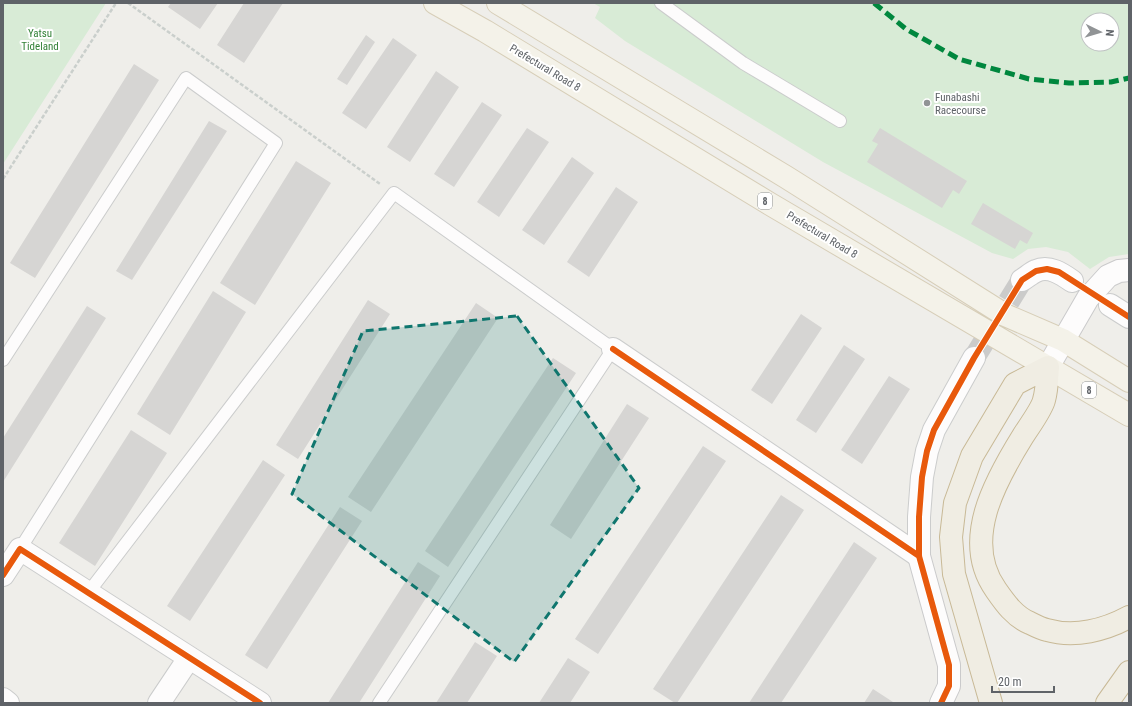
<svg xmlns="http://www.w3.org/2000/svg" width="1132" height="706" font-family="'Roboto Condensed',sans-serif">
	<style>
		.green { fill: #d8ebd6; fill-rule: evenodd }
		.building { fill: #d6d5d3 }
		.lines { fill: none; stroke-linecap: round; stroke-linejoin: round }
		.street-tunnel { stroke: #cbcbca; stroke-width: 22; stroke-dasharray: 22 11; stroke-linecap: butt }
		.lane-casing { stroke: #cbcccc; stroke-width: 14 }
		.street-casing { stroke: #cbcccc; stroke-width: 24 }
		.secondary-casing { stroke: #cacacb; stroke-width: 24 }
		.primary-casing { stroke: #d7ceb8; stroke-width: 24 }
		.highway-casing { stroke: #c8b996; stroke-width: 24 }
		.path { stroke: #cacfcc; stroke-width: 2.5; stroke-dasharray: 4 2; stroke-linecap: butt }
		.lane { stroke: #fdfcfc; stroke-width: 12 }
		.street { stroke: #fdfcfc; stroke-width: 22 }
		.secondary { stroke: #fdfcfc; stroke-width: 22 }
		.primary { stroke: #f4f2e9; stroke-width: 22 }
		.highway { stroke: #f0ede3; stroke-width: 22 }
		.quiet { stroke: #00873e; stroke-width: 5; stroke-dasharray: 10 5; stroke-linecap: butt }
		.cycleway-casing { stroke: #fff; stroke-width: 8 }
		.cycleway { stroke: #e8590c; stroke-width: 6 }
		.marked { fill: #0f766e; fill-opacity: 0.2; stroke: #0f766e; stroke-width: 3; stroke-dasharray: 8 5; stroke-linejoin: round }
		.poi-dot { fill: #919496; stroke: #fff; stroke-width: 1.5 }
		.labels { text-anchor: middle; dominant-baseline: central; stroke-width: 4; stroke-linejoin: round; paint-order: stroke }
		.shield { fill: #fff; stroke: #8f9295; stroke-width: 1 }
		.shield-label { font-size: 10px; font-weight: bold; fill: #5f6368 }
		.park-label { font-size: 11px; fill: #348238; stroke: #fff }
		.street-label { font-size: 11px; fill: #5f6368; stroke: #fff }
		.poi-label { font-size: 11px; fill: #5f6368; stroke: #fff; text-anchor: start }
	</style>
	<rect width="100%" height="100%" fill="#efeeea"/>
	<!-- green -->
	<path class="green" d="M3,3h103l-103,161z
		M593,3h536v251l-20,3 -19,12 -22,-17 -22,-5 -18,2 -15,10 -21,-6 -169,-91 -198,-121 -30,-23 5,-11zM1088,20h24v24h-24z"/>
	<!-- building -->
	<path class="building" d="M171,3h47l-18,26 -32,-22z
		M244,3h39l-39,60 -27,-18z
		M366,35l9,7 -28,43 -10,-6z
		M393,38l24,17 -51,74 -24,-16z
		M134,64l25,16 -124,198 -25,-15z
		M436,71l23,16 -49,75 -23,-15z
		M482,102l20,13 -48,72 -20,-13z
		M209,121l18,10 -95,149 -16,-9z
		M527,128l22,14 -50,75 -22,-15z
		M880,128l87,53 -8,13 -6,-4 -11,18 -75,-46 11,-18 -6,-3z
		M572,157l22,16 -50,72 -22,-15z
		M296,161l35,22 -76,122 -35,-22z
		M616,187l22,15 -49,75 -22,-15z
		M983,203l50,30 -6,11 -7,-4 -5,9 -44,-25z
		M213,291l33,21 -76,123 -33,-21z
		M368,300l22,14 -92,145 -22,-14z
		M476,303l22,15 -127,194 -23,-15z
		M87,306l19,12 -103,164v-44z
		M801,314l21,14 -50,76 -21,-14z
		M844,345l21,14 -49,74 -20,-13z
		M553,358l23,15 -128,194 -23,-16z
		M889,376l21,13 -48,75 -21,-14z
		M627,404l22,14 -78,121 -21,-14z
		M131,430l36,23 -72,113 -36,-23z
		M703,446l23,15 -128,193 -23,-15z
		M263,460l22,15 -95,146 -23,-15z
		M781,495l23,15 -127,193h-2l-22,-14z
		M340,507l22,14 -95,148 -22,-14z
		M854,542l23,16 -96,145h-32z
		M418,562l22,14 -81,127h-31z
		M475,642l22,14 -30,47h-31z
		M568,658l22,14 -20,31h-31z
		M873,689l20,13 -1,1h-28z"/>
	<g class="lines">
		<!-- street-tunnel -->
		<path class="street-tunnel" d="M974,358l48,-78"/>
		<!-- lane casing -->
		<g class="lane-casing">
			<path id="lane" d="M661,3l82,60 97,58
				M3,360l183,-282 90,65 -256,406
				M88,593l306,-400 219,156 -234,354"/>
		</g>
		<!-- street casing -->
		<g class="street-casing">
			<path id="street" d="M1022,280c4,-2 9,-7 14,-9 13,-6 26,3 36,10
				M1110,305l19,12
				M613,349l306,207
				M919,556v-39l3,-40 5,-26 7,-21 40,-72
				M3,575l17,-26 240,154
				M3,699l5,4
				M159,703l30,-45"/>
		</g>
		<!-- secondary casing -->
		<g class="secondary-casing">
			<path id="secondary" d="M1048,367l40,-69 20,-22 11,-5 10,-1
				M919,556l30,109v21l-8,17"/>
		</g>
		<!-- primary casing -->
		<g class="primary-casing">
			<path id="primary" d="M435,3l50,28 285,173 359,211
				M498,3l288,174 219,138 58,25 66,41"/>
		</g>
		<!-- highway casing -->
		<g class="highway-casing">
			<path id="highway" d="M1048,367c-1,11 -1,23 -4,33 -2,9 -16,28 -21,36 -28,45 -62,105 -27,154 9,13 19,27 34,33 6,3 12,6 17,7 28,8 58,0 82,-13
				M991,703l-37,-129 -3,-37 4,-34 17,-47 43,-72 33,-17
				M1107,703l22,-31"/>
		</g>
		<!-- path -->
		<path class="path" d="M128,3l252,181
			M3,179l113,-176"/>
		<!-- lane -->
		<use href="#lane" class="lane"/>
		<!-- street -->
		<use href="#street" class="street"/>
		<!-- secondary -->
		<use href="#secondary" class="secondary"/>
		<!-- primary -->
		<use href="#primary" class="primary"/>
		<!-- highway -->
		<use href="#highway" class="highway"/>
		<!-- quiet -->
		<path class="quiet" d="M874,3l32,26 53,30 70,20 40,4 42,-1 18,-4"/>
		<!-- cycleway casing -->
		<g class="cycleway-casing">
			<path id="cycleway" d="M613,349l306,207
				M3,575l17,-26 240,154
				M941,703l8,-17v-21l-30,-109v-39l3,-40 5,-26 7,-21 40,-72 48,-78 14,-9 11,-2 12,3 70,45"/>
		</g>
		<!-- cycleway -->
		<use href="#cycleway" class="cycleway"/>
	</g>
	<!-- marked area -->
	<path class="marked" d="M517,316l122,172 -125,174 -222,-168 71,-163z"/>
	<!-- markers -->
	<circle class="poi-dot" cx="927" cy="103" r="4"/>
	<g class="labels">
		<!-- shield labels -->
		<g class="shield">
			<rect x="758" y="193" width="14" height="16" rx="3"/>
			<rect x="1082" y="382" width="14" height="16" rx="3"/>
		</g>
		<g class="shield-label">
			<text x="765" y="201">8</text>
			<text x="1089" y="390">8</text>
		</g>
		<!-- park labels -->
		<g class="park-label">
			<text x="40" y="33">Yatsu<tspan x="40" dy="13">Tideland</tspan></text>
		</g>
		<!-- street labels -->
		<g class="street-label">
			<text transform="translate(545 68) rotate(31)">Prefectural Road 8</text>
			<text transform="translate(822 235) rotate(31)">Prefectural Road 8</text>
		</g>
		<!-- poi labels -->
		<g class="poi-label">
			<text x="935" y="97">Funabashi<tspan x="935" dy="13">Racecourse</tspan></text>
		</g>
	</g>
	<!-- border -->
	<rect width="1132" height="706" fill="none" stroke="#5f6368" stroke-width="8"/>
	<!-- north arrow -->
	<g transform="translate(1100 32) rotate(95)"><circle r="19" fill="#ffffff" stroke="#bfc1c3"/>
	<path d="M0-3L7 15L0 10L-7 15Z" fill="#919496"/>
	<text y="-6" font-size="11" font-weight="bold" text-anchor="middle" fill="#5f6368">N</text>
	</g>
	<!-- scale -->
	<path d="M992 686v6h62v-6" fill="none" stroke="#5f6368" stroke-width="2"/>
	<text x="998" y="686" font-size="12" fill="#5f6368" stroke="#ffffff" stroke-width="3" paint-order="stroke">20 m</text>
</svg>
